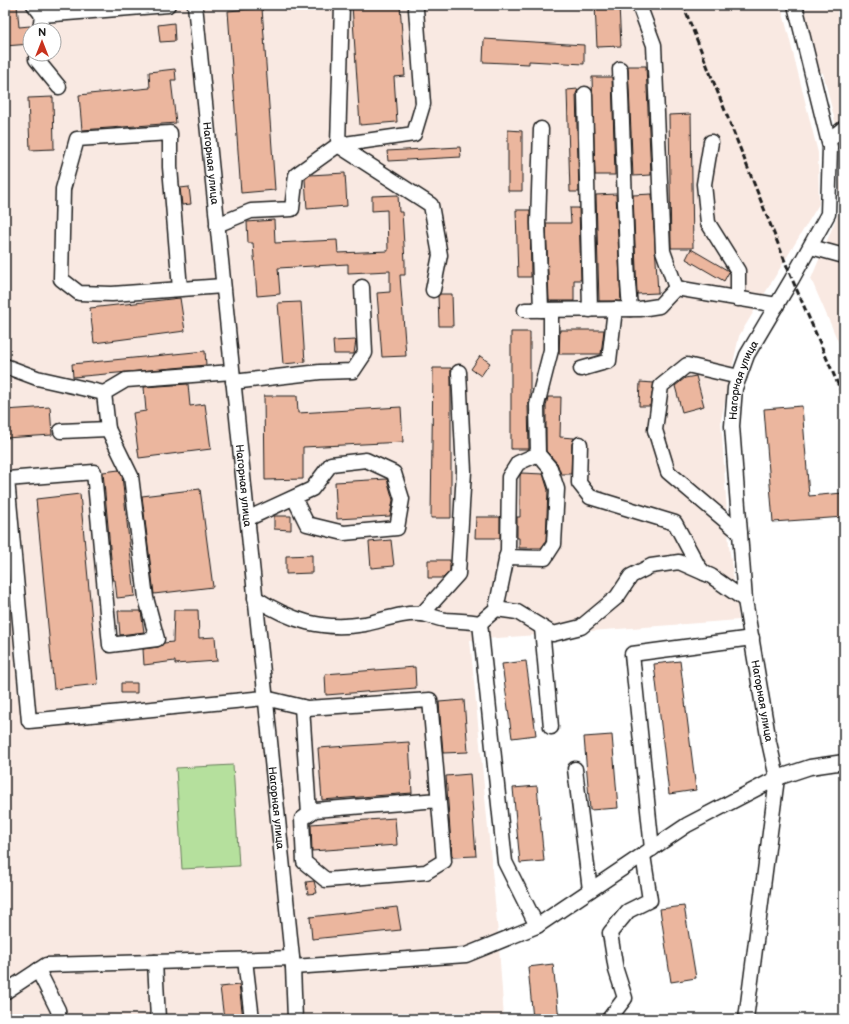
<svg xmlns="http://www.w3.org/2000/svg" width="849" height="1024" font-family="'Balsamiq Sans',sans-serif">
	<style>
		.built { fill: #f9e9e2; fill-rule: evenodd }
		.green { fill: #b5e09d; stroke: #687e5c }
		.building { fill: #ebb69e; stroke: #1c1c1c }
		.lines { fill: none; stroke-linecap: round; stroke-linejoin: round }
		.minor-casing { stroke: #1c1c1c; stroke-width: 17 }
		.minor { stroke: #fff; stroke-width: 14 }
		.rail { stroke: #1c1c1c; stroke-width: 3; stroke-dasharray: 6 3; stroke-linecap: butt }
		.labels { text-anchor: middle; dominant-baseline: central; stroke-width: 3; stroke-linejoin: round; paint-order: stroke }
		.street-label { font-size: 11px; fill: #1c1c1c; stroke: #fff }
	</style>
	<rect width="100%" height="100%" fill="#fff"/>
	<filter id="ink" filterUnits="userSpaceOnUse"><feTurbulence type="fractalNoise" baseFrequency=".025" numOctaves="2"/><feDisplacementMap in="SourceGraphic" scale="8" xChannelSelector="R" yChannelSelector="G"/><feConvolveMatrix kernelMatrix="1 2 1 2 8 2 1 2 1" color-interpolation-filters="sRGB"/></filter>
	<g filter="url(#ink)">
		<!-- built -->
		<path class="built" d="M5,5h776l37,148 1,51 -80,132 -18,84 8,126 10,74 -269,20 28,293 6,86h-499zM30,30h24v24h-24z
			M804,5h40v350l-33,-76 27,-65 4,-65 -19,-76 -5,-1z"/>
		<!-- green -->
		<path class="green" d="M233,765l6,101 -57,3 -6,-101z"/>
		<!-- building -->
		<path class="building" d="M5,5h12l2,22 11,-1v18l-25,2z
			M352,5h48l5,71 -11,1 3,45 -37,3z
			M595,5h24l2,41 -24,1z
			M262,8l13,182 -34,3 -13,-182z
			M174,23l1,18 -15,1 -2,-17z
			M484,39l100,6v19l-55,-3v3l-46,-2z
			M628,66h18l5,109 -18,1z
			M175,69l1,11h-5l5,43 -94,7 -3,-35 71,-7 -1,-16z
			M592,77h20l3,98h-20z
			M578,89l-2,5 3,98h-9l-3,-102z
			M53,97l1,52 -24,1 -2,-52z
			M691,114l2,134h-22l-2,-133z
			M508,130l14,1v60h-14z
			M460,147l1,10 -73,4 -1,-10z
			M345,173l2,33 -40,3 -2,-30 5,-4z
			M189,187l2,17 -9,1 -2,-17z
			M616,194l5,107h-22l-3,-106z
			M652,194l6,99 -21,1 -4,-99z
			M398,195l1,17h3l3,50v13h-5l6,81 -24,1 -5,-64 13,-1v-21l-42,2v-9l-70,4 2,26 -23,2 -4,-53h-5l-1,-21 27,-2 1,23 62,-3 1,13 50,-2 -1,-41 -15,1v-15z
			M570,208h9l2,72h-7v21h-25l-3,-78h25z
			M516,210h14l1,67h-13z
			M691,249l36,21 2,2 -5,9 -38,-22z
			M440,294h12l1,32h-14l-1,-30z
			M180,298l5,33 -91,12 -4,-35z
			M301,302l4,60 -22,2 -5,-61z
			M560,330h44l-3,24h-42z
			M511,332h19v64l-2,9 1,44h-18z
			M356,340l-2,14h-20l-1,-13z
			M205,351l1,14 -133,12 -1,-13z
			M480,356l10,7 -9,13 -10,-7z
			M433,368h18v150h-20z
			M696,376l8,30 -22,6 -7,-26 10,-8z
			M640,382l14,1 -4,23h-11z
			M188,384l2,22 15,-2 6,45 -72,9 -6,-45 13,-2 -2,-24z
			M264,396h33l1,17 103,-6 2,35 -100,5v32l-38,1z
			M548,397h13l-1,40 14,1 -2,6 -1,30h-10l-4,-11 -11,-12v-45z
			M802,406l7,90 34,-3 1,24 -71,5 -9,-113z
			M50,407l2,28 -47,3v-28z
			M119,470l3,6 13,120 -18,2 -2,-18h-2l-10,-108z
			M521,473l22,1 5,16 -2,51 -5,7h-22v-10h-2v-21h3v-41z
			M387,479l6,21 -3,16 -53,3 -2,-37z
			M200,489l13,98 -59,7 -12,-98z
			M80,494l18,190 -44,5 -18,-190z
			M274,516h17v14l-17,-1z
			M476,517h24v21h-25z
			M391,540l3,26 -23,2 -2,-26z
			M312,555v18l-26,1v-18z
			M428,560h22v11l-7,7h-15z
			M174,610h24l1,28 16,-1 2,24 -42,3v-3l-31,4 -1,-16 15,-2 6,-4 9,-1z
			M118,611h23l3,21 -24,3z
			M526,661l10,74 -24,3 -10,-74z
			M680,661l16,129 -27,4 -15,-130z
			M415,667l1,21 -90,7 -1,-21z
			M121,683h16v10h-16z
			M464,700l4,52 -25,1 -4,-51z
			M612,735l6,73 -28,2 -6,-73z
			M409,742l3,51 -90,7 -4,-52z
			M470,774l6,82 -24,1 -6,-81z
			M537,786l7,75 -24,2 -7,-75z
			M395,818l2,27 -85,6 -1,-27z
			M314,881l3,12 -9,1 -2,-12z
			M684,906l12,72 -25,4 -11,-73z
			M397,907l4,23 -89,9 -2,-22z
			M553,964l6,55h-26l-5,-52z
			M239,985l4,34h-19l-4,-32z"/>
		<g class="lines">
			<!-- minor casing -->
			<g class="minor-casing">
				<g id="minor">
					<path d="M34,5l8,10 126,-10"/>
					<path id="s1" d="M195,5l98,962 2,52"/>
					<path d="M639,5l15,40 9,206 13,37"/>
					<path d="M416,9l7,95 -9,30 -76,11 93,60 9,50 -7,35"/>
					<path d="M40,30l2,-15"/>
					<path d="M37,54l-1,5 23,28"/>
					<path d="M620,69l8,214 2,26"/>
					<path d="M585,94l5,216"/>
					<path d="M829,140l15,-12"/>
					<path d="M711,142l-7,42 4,39 30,48v28"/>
					<path d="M217,225l34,-14 41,-2 4,-34 42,-30 4,-140"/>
					<path d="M811,247l33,9"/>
					<path d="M180,289l-10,-122v-34l-93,6 -14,50 -2,90 18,14 33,1 111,-8"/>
					<path d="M525,310l115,-1 19,-3 17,-18 101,17"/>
					<path d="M541,310l-3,-87 3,-94"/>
					<path d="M5,366l32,12 67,15"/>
					<path d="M581,369l28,-8 6,-52"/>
					<path d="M739,377l-52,-12 -26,21 -6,44 13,42 72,61"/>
					<path d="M233,382l87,-10 33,-1 12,-18 -3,-66"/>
					<path d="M108,429l-4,-36 22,-13 106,-8"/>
					<path d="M61,431l47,-2 23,47 15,122 11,41 -47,6 -16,-173 -87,7 22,242 236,-23 42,10 123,-8 14,161 -18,11 -100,8 -22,-18 -2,-43 13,-9 123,-10"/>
					<path d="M580,444l-1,39 11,14 85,26 23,43 6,7"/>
					<path d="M247,519l65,-30 19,-25 35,-4 28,13 8,26 -5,29 -53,5 -37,-9 -13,-26"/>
					<path d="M506,557l39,1 9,-14 3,-55 -7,-21 -12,-14"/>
					<path d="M255,598c36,23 67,33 110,26 19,-4 38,-12 57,-10 8,1 16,5 24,6 11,1 23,1 34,3l16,-14 21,3 36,22 28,-7 36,-30 14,-21 20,-10 28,-4 32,14 34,24"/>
					<path d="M496,609l12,-58 1,-74 9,-14 20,-9 -1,-49 14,-55v-40"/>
					<path d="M422,614l36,-40 6,-103 -5,-99"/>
					<path d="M480,623l25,239 32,64"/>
					<path d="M542,628l9,99"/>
					<path d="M302,707l7,107"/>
					<path d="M575,769l15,121"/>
					<path d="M652,849l-20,-195 120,-16"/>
					<path d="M245,960l7,59"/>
					<path d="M155,962l3,57"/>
					<path d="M293,967l173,-12 71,-29 150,-101 90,-47 33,-11 34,-5"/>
					<path d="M38,970l20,40 1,9"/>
					<path d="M5,992l41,-27 246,-7"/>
					<path d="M609,1019l16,-21 -9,-28 -6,-37 18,-22 22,-11 -7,-45"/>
					<path id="s2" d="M746,1019l31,-241 -8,-36 -24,-142 -13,-174 3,-38 12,-33 45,-76 36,-65 2,-67 -35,-142"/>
				</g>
			</g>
			<!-- minor -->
			<use href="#minor" class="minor"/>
			<!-- rail -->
			<path class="rail" d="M683,5l109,274 52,119"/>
		</g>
	</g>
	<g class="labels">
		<!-- street labels -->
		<g class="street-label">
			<text stroke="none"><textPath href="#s1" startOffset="159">Нагорная улица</textPath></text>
			<text stroke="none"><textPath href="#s2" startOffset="646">Нагорная улица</textPath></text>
			<text stroke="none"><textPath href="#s1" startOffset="483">Нагорная улица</textPath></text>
			<text transform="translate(762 701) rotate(80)">Нагорная улица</text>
			<text stroke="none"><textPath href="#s1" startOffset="807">Нагорная улица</textPath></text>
		</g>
	</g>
	<!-- margin -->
	<rect width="849" height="1024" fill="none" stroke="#fff" stroke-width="20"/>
	<rect x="10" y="10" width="829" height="1004" fill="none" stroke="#1c1c1c" stroke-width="1.5" filter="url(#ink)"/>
	<!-- north arrow -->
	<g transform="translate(42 42)"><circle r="19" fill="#ffffff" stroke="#a4a4a4"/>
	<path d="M0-3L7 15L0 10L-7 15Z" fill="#c8321e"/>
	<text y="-6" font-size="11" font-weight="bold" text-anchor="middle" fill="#1c1c1c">N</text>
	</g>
</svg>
